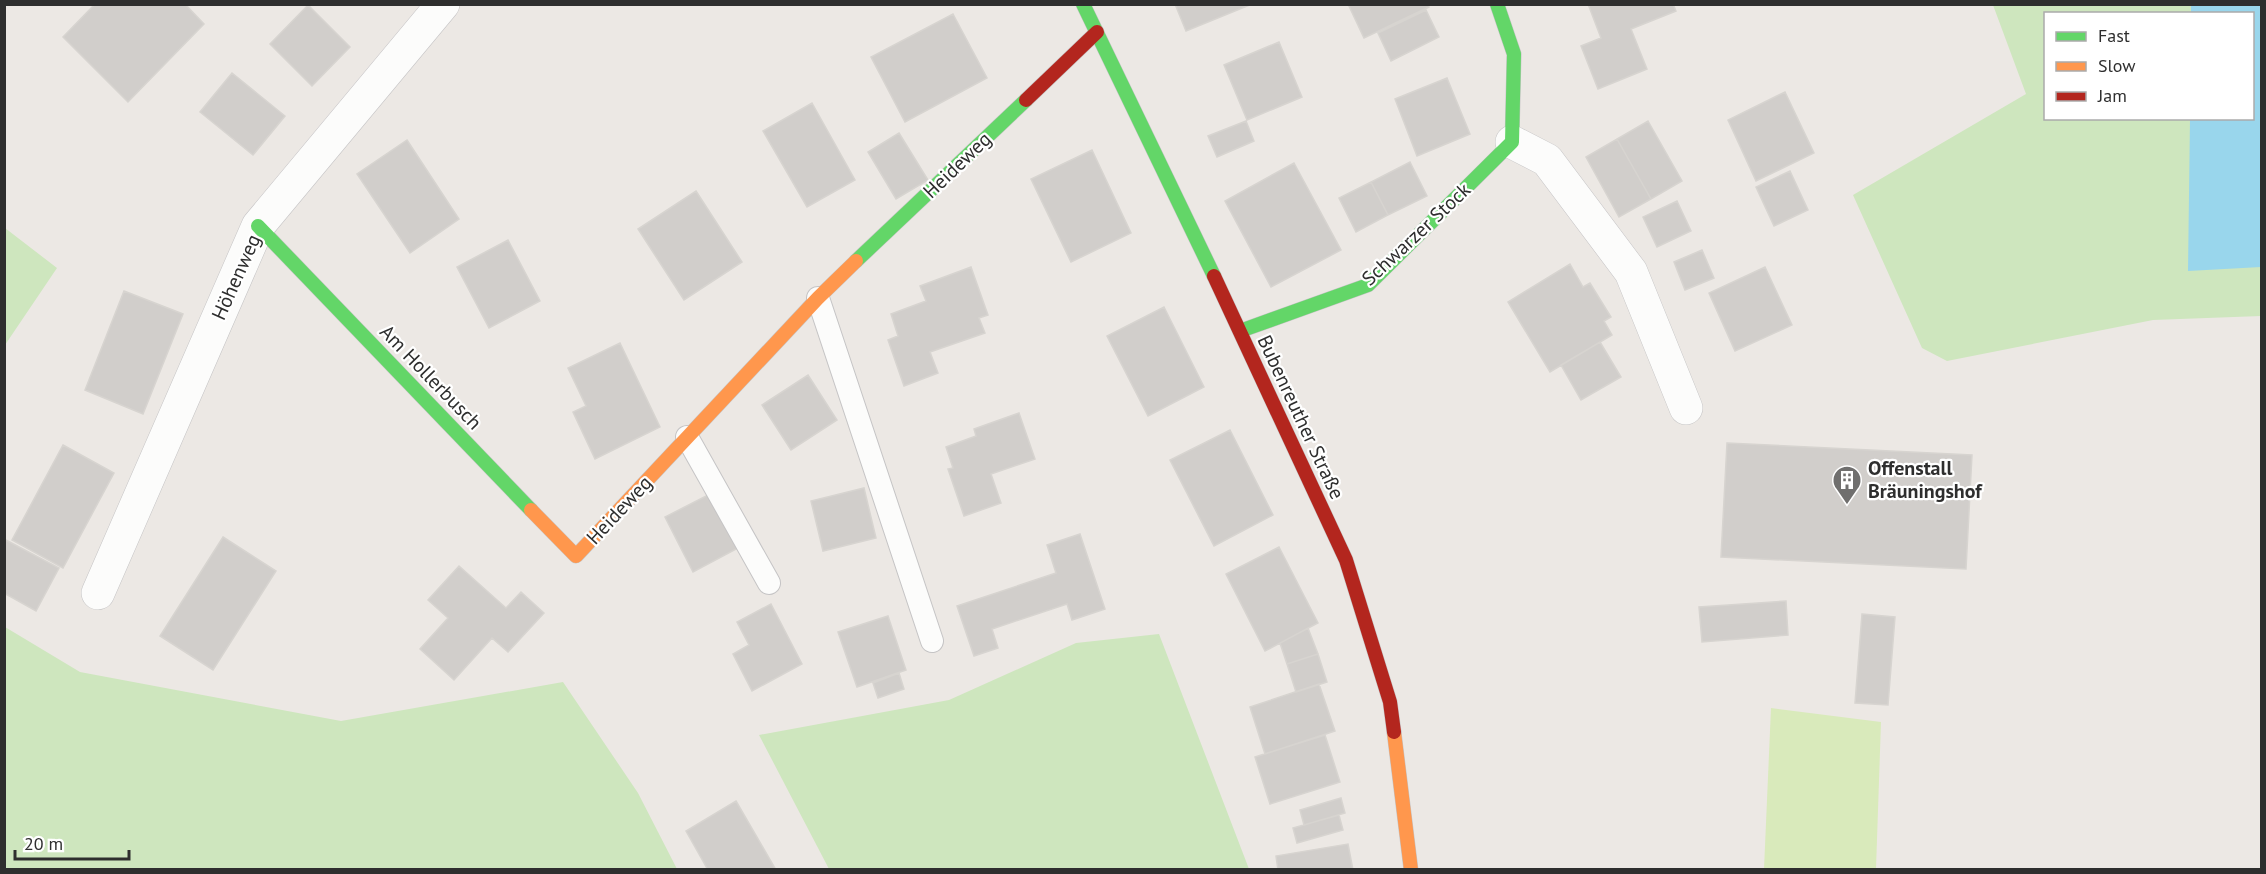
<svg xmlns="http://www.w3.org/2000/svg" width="2266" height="874" font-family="'PT Sans',sans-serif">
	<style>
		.green { fill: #cee6be; fill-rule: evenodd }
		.pitch { fill: #d9eabb }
		.water { fill: #99d6ec }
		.building { fill: #d1cecb; stroke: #d7d4d0; stroke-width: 1.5 }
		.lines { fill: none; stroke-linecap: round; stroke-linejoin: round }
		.lane-casing { stroke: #c5c4c5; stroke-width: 24 }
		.street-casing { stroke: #c5c4c5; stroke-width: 34 }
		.fast-casing { stroke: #c5c4c5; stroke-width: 15 }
		.slow-casing { stroke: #c5c4c5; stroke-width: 15 }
		.jam-casing { stroke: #c5c4c5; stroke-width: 15 }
		.lane { stroke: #fcfcfb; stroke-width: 22 }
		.street { stroke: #fcfcfb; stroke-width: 33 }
		.fast { stroke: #63d668; stroke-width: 14 }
		.slow { stroke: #ff974d; stroke-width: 14 }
		.jam { stroke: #b3261e; stroke-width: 14 }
		.labels { text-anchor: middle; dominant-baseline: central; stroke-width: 4.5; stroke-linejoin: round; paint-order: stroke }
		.street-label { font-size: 20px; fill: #2e2e2e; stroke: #fff }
		.poi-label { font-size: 20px; font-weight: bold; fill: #2e2e2e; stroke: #fff; text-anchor: start }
	</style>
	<rect width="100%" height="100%" fill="#ece8e4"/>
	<!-- green -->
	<path class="green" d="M1993,5h268v311l-108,4 -206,41 -25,-13 -69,-153 173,-101zM2046,14h206v104h-206z
		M5,228l52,40 -52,77z
		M5,627l75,45 261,49 222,-39 75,111 39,76h-672z
		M1159,634l90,235h-420l-70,-134 190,-35 127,-57z"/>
	<!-- pitch -->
	<path class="pitch" d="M1771,708l110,14 -5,147h-112z"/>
	<!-- water -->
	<path class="water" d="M2191,5h70v262l-73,4 2,-152 62,-1v-104l-61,-1z"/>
	<!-- building -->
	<path class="building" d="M95,4h90l19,20 -76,78 -65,-65z
		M1175,4h77l-66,27z
		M1348,4h80l1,3 -65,31z
		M1588,4h85l3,7 -45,18 16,40 -49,20 -17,-43 20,-8z
		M308,5l42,42 -38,39 -42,-42z
		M1426,10l13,27 -48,24 -13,-28z
		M953,14l34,64 -82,44 -34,-65z
		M1279,42l23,55 -55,23 -23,-55z
		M232,73l53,43 -32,39 -53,-43z
		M1447,78l23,56 -53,22 -22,-57z
		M1785,92l29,61 -58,28 -28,-61z
		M812,103l43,77 -48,27 -44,-76z
		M1246,121l8,20 -37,16 -9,-21z
		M1648,121l34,60 -31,18 -34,-60z
		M899,133l29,47 -32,19 -28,-47z
		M1617,139l34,60 -32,18 -33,-60z
		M407,140l52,79 -49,34 -53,-79z
		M1092,150l39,83 -60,29 -40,-83z
		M1410,162l17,34 -39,19 -17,-33z
		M1294,163l47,87 -70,37 -46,-86z
		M1790,171l18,39 -34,16 -18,-39z
		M1371,182l17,33 -32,17 -17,-34z
		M696,191l46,71 -58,38 -46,-71z
		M1677,201l14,30 -34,16 -14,-30z
		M508,240l32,61 -51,27 -32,-61z
		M1702,250l12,28 -29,12 -11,-28z
		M1570,264l13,23 7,-4 21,34 -7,4 8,14 -62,37 -42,-70z
		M971,267l17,48 -9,3 6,15 -55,19 8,21 -34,13 -16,-46 10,-4 -7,-22 35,-13 -6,-15z
		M1765,267l27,58 -57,26 -26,-58z
		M124,291l59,23 -40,100 -58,-24z
		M1164,307l40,80 -56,29 -41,-80z
		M1600,342l21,35 -40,23 -20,-35z
		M620,343l40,84 -65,32 -22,-47 13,-6 -18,-38z
		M808,375l29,45 -46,30 -29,-45z
		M1019,413l16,46 -44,15 10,29 -37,13 -16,-47 5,-1 -7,-21 30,-11 -2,-7z
		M1230,430l43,85 -59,31 -44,-86z
		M1727,443l245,12 -6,114 -245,-12z
		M63,445l51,28 -51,95 -51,-28z
		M864,488l12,50 -53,13 -12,-50z
		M712,493l28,54 -47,25 -28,-55z
		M1080,534l25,75 -33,11 -5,-16 -75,25 6,19 -24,8 -17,-50 99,-33 -9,-28z
		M223,537l53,34 -63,99 -53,-34z
		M4,539l55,29 -23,43 -32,-18z
		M1279,547l39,76 -53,28 -39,-77z
		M459,566l47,42 15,-16 23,21 -36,39 -16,-14 -38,42 -34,-31 28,-31 -20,-18z
		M1786,601l2,34 -86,7 -3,-35z
		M771,604l31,60 -50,27 -19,-37 16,-9 -12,-23z
		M1862,614l33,3 -7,88 -33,-2z
		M888,616l18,54 -49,17 -19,-55z
		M1308,628l10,26 -31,10 -7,-21z
		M1318,654l9,28 -31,10 -9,-28z
		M899,673l5,16 -26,9 -5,-15z
		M1319,684l16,47 -70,23 -15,-47z
		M1325,735l15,47 -70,22 -15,-47z
		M1341,798l4,15 -41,12 -4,-15z
		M736,801l40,69h-68l-22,-39z
		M1339,815l4,15 -46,13 -4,-15z
		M1348,844l5,26h-75l-2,-14z"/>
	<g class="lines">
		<!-- lane casing -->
		<g class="lane-casing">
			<path id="lane" d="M818,298l114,343
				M687,437l82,146"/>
		</g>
		<!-- street casing -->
		<g class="street-casing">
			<path id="street" d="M1512,142l35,18 84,112 55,136
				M98,593l160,-367 185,-222"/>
		</g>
		<!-- fast casing -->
		<g class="fast-casing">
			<path id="fast" d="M1083,4l131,272
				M258,226l273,284
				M856,261l170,-161
				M1240,331l128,-46 144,-143 2,-88 -17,-50"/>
		</g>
		<!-- slow casing -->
		<g class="slow-casing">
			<path id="slow" d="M531,510l45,46 242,-258 38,-37
				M1394,732l17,138"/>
		</g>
		<!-- jam casing -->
		<g class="jam-casing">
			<path id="jam" d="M1026,100l71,-68
				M1214,276l132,284 44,142 4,30"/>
		</g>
		<!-- lane -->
		<use href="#lane" class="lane"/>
		<!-- street -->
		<use href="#street" class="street"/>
		<!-- fast -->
		<use href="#fast" class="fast"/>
		<!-- slow -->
		<use href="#slow" class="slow"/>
		<!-- jam -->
		<use href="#jam" class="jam"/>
	</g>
	<!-- icons -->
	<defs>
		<g id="building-pin" transform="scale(1.5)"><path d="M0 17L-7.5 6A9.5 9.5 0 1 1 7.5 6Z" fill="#706f6e" stroke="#fff"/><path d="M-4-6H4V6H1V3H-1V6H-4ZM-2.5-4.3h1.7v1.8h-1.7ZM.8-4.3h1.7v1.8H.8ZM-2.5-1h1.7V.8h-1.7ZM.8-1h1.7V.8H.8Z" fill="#fff"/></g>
	</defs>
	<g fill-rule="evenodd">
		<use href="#building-pin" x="1847" y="480"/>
	</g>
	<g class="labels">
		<!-- street labels -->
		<g class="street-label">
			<text transform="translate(957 165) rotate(-44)">Heideweg</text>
			<text transform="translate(1416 234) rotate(-43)">Schwarzer Stock</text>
			<text transform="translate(236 277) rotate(-66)">Höhenweg</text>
			<text transform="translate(431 377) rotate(46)">Am Hollerbusch</text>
			<text transform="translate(1301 417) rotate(65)">Bubenreuther Straße</text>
			<text transform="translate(619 510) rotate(-47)">Heideweg</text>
		</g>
		<!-- poi labels -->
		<g class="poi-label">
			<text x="1868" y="468">Offenstall<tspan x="1868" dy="23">Bräuningshof</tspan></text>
		</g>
	</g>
	<!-- border -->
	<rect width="2266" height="874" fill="none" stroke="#2e2e2e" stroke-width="12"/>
	<!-- legend -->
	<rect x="2044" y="12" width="210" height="108" fill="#ffffff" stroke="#ababab" stroke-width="1.5"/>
	<rect x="2056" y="32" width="30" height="9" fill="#63d668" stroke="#ababab" stroke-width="1.5"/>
	<text x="2098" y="42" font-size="18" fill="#2e2e2e">Fast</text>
	<rect x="2056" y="62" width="30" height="9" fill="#ff974d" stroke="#ababab" stroke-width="1.5"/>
	<text x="2098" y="72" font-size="18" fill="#2e2e2e">Slow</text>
	<rect x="2056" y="92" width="30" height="9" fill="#b3261e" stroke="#ababab" stroke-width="1.5"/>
	<text x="2098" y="102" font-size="18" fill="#2e2e2e">Jam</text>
	<!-- scale -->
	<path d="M15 850v9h114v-9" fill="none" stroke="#2e2e2e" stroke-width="3"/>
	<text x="24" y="850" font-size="18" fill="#2e2e2e" stroke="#ffffff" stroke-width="4.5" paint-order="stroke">20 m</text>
</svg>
